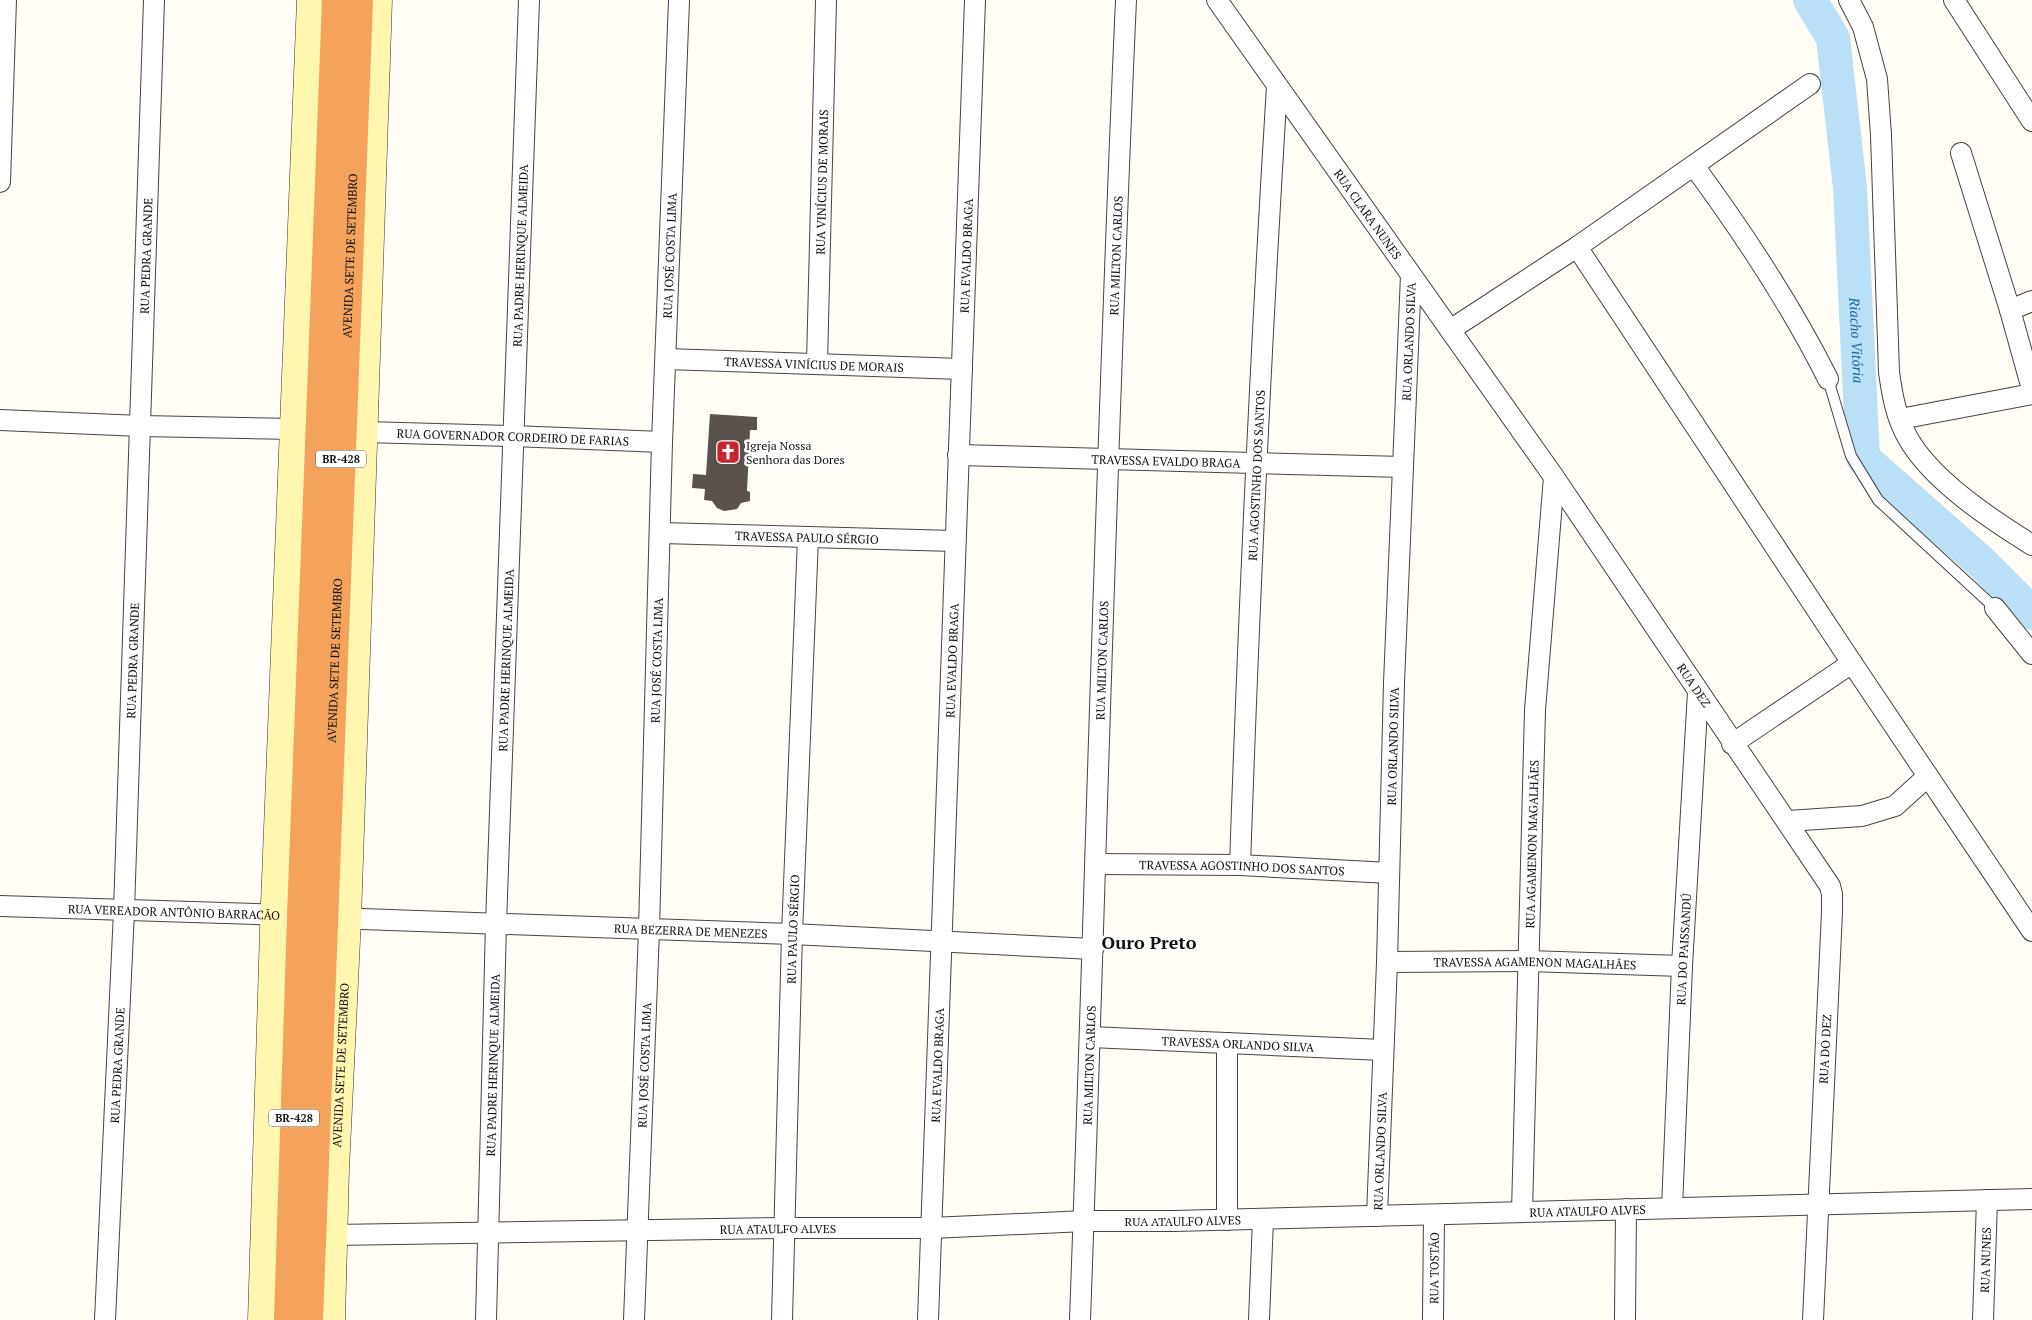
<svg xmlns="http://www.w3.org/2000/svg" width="2032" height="1320" font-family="'PT Serif',serif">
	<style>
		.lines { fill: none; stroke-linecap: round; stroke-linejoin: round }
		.river { stroke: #b9e0f7; stroke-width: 34 }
		.building { fill: #5a524d }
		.lane-casing { stroke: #444; stroke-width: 12 }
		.street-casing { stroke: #444; stroke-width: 22 }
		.secondary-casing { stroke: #333; stroke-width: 29 }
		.highway-casing { stroke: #222; stroke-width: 29 }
		.lane { stroke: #fff; stroke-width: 10 }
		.street { stroke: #fff; stroke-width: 20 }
		.secondary { stroke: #fff6b0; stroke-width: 28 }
		.highway { stroke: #f5a25d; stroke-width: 28 }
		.labels { text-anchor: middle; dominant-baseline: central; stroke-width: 5; stroke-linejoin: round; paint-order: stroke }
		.shield { fill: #fff; stroke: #585858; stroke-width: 1 }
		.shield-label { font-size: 11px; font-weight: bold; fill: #111 }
		.street-label { font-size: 12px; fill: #111; stroke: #fff }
		.poi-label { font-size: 12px; fill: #111; stroke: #fff; text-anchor: start }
		.water-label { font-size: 14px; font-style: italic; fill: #1768a6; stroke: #fff }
		.district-label { font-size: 18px; font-weight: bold; fill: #111; stroke: #fff }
	</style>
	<rect width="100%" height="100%" fill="#fffdf5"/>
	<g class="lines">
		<!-- river -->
		<path class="river" id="s1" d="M1810,0l23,38 17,150 13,270 118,104 51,51"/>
	</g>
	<!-- building -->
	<path class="building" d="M710,414l47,3v13h-7l-3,61 3,1v9l-9,2 -4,6 -13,2 -7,-3 -5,-7 -8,-1 1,-11 -13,-1 1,-14 13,1z"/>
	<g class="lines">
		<!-- lane casing -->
		<g class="lane-casing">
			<path id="lane" d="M1828,379l23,77 27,44 117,108"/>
		</g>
		<!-- street casing -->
		<g class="street-casing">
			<g id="street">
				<path id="s2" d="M1217,0l337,477 276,409 2,8v18l-19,408"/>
				<path d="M1849,0l14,27 14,52 4,56 8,237c3,22 7,46 19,66 23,42 84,82 124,107"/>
				<path d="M1954,0l78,121"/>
				<path d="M1961,153l49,157 22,79"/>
				<path d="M1694,166c50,68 96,137 134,213"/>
				<path d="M0,182l6,-182"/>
				<path d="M1577,247l275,416 180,268"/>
				<path d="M2010,310l22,-9"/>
				<path d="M1450,330l127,-83 233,-163"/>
				<path id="s3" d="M666,359l296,10"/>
				<path id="s4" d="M817,363l9,-363"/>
				<path d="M1900,419l132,-25"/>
				<path d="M0,420l141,6 152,3"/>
				<path id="s5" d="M364,432l149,4 149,6"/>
				<path id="s6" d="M958,455l445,12"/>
				<path id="s7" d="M661,533l294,8"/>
				<path d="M1995,608l37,46"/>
				<path d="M1732,744l120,-81"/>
				<path d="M1788,821l74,-5 33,-10 33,-30"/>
				<path id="s8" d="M1096,864l144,1 149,8"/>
				<path id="s9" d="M1240,865c9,-260 21,-520 37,-779"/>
				<path id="s10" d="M0,906l286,9"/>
				<path id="s11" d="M333,918l459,16 301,15"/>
				<path id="s12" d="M1387,962l141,-1 154,5"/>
				<path id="s13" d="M1090,1037l293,13"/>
				<path id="s14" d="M1672,1208l10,-242 16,-274"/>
				<path id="s15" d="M1522,1212l13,-502 19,-233"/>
				<path id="s16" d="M1377,1216l10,-254 7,-279 17,-408"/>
				<path d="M1227,1220v-177"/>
				<path id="s17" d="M333,1235l452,-7h146l154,-7h89l858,-22"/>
				<path id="s18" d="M105,1320l19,-409 30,-911"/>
				<path id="s19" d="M486,1320l10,-396 33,-924"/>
				<path id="s20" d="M634,1320l15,-390 13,-488 17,-442"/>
				<path id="s21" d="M782,1320l10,-386 16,-396"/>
				<path id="s22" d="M928,1320l47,-1320"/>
				<path id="s23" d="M1080,1320c16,-440 26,-880 46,-1320"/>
				<path d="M1259,1320l4,-101"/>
				<path id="s24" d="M1433,1320l1,-105"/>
				<path d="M1625,1320l1,-111"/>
				<path id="s25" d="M1983,1320l4,-120"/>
			</g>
		</g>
		<!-- secondary casing -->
		<g class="secondary-casing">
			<g id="secondary">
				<path d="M262,1320l12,-391 37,-929"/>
				<path id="s26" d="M331,1320l4,-150 12,-251 31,-919"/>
			</g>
		</g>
		<!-- highway casing -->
		<g class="highway-casing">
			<g id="highway">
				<path d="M288,1320l13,-404 35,-916"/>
				<path id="s27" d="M309,1320l50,-1320"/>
			</g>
		</g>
		<!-- lane -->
		<use href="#lane" class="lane"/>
		<!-- street -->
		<use href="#street" class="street"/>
		<!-- secondary -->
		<use href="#secondary" class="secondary"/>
		<!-- highway -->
		<use href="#highway" class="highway"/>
	</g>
	<!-- icons -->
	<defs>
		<g id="church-square" transform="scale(1.25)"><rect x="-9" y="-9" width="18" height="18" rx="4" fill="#c4262e" stroke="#fff"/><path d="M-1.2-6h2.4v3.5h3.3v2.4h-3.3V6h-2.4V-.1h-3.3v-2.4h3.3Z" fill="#fff"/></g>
	</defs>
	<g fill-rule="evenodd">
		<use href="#church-square" x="728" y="452"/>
	</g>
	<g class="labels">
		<!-- shield labels -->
		<g class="shield">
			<rect x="316" y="450.5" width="50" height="17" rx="4"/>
			<rect x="269" y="1109.5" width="50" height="17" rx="4"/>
		</g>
		<g class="shield-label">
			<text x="341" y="459">BR-428</text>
			<text x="294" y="1118">BR-428</text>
		</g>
		<!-- street labels -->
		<g class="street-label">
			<text stroke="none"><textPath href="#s4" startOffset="181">RUA VINÍCIUS DE MORAIS</textPath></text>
			<text stroke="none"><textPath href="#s2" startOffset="262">RUA CLARA NUNES</textPath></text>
			<text stroke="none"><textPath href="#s18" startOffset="1065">RUA PEDRA GRANDE</textPath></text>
			<text stroke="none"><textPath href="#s27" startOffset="1065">AVENIDA SETE DE SETEMBRO</textPath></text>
			<text stroke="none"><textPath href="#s19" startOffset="1065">RUA PADRE HERINQUE ALMEIDA</textPath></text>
			<text stroke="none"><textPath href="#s20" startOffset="1065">RUA JOSÉ COSTA LIMA</textPath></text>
			<text stroke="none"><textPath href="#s22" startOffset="1065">RUA EVALDO BRAGA</textPath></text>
			<text stroke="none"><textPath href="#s23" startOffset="1065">RUA MILTON CARLOS</textPath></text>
			<text stroke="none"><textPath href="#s16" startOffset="875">RUA ORLANDO SILVA</textPath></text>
			<text stroke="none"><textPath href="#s3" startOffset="148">TRAVESSA VINÍCIUS DE MORAIS</textPath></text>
			<text stroke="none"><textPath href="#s5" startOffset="149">RUA GOVERNADOR CORDEIRO DE FARIAS</textPath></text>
			<text stroke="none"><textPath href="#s6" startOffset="208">TRAVESSA EVALDO BRAGA</textPath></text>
			<text stroke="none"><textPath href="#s9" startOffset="390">RUA AGOSTINHO DOS SANTOS</textPath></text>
			<text stroke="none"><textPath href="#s7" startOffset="146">TRAVESSA PAULO SÉRGIO</textPath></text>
			<text stroke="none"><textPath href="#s18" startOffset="660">RUA PEDRA GRANDE</textPath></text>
			<text stroke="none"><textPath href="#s27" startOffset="660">AVENIDA SETE DE SETEMBRO</textPath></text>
			<text stroke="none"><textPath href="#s19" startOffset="660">RUA PADRE HERINQUE ALMEIDA</textPath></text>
			<text stroke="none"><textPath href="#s20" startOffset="660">RUA JOSÉ COSTA LIMA</textPath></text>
			<text stroke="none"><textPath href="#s22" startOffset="660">RUA EVALDO BRAGA</textPath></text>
			<text stroke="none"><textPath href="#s23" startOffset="660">RUA MILTON CARLOS</textPath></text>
			<text stroke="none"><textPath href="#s2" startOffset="835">RUA DEZ</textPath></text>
			<text stroke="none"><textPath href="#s16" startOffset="470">RUA ORLANDO SILVA</textPath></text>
			<text stroke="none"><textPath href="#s15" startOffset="368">RUA AGAMENON MAGALHÃES</textPath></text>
			<text stroke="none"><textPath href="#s8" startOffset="146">TRAVESSA AGOSTINHO DOS SANTOS</textPath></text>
			<text stroke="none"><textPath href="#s10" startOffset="174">RUA VEREADOR ANTÔNIO BARRACÃO</textPath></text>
			<text stroke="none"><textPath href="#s21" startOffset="391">RUA PAULO SÉRGIO</textPath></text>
			<text stroke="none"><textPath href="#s11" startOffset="358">RUA BEZERRA DE MENEZES</textPath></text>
			<text stroke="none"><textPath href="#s14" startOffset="259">RUA DO PAISSANDÚ</textPath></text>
			<text stroke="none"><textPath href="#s12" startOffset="148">TRAVESSA AGAMENON MAGALHÃES</textPath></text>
			<text stroke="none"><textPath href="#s13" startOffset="148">TRAVESSA ORLANDO SILVA</textPath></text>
			<text transform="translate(1825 1049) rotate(-87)">RUA DO DEZ</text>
			<text stroke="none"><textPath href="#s18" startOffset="255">RUA PEDRA GRANDE</textPath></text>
			<text stroke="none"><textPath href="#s26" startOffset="255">AVENIDA SETE DE SETEMBRO</textPath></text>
			<text stroke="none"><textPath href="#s19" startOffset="255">RUA PADRE HERINQUE ALMEIDA</textPath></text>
			<text stroke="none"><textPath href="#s20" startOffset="255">RUA JOSÉ COSTA LIMA</textPath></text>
			<text stroke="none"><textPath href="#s22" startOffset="255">RUA EVALDO BRAGA</textPath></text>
			<text stroke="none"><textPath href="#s23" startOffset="255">RUA MILTON CARLOS</textPath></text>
			<text stroke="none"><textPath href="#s16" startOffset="65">RUA ORLANDO SILVA</textPath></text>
			<text stroke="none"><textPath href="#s17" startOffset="1255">RUA ATAULFO ALVES</textPath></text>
			<text stroke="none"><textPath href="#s17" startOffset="850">RUA ATAULFO ALVES</textPath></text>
			<text stroke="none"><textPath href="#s17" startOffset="445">RUA ATAULFO ALVES</textPath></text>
			<text stroke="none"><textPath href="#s25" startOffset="60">RUA NUNES</textPath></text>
			<text stroke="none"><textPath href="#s24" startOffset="52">RUA TOSTÃO</textPath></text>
		</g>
		<!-- poi labels -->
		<g class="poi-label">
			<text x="746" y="445">Igreja Nossa<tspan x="746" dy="14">Senhora das Dores</tspan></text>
		</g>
		<!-- water labels -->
		<g class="water-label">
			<text stroke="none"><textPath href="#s1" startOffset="348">Riacho Vitória</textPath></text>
		</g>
		<!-- district labels -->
		<g class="district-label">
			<text x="1149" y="942">Ouro Preto</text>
		</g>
	</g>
</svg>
